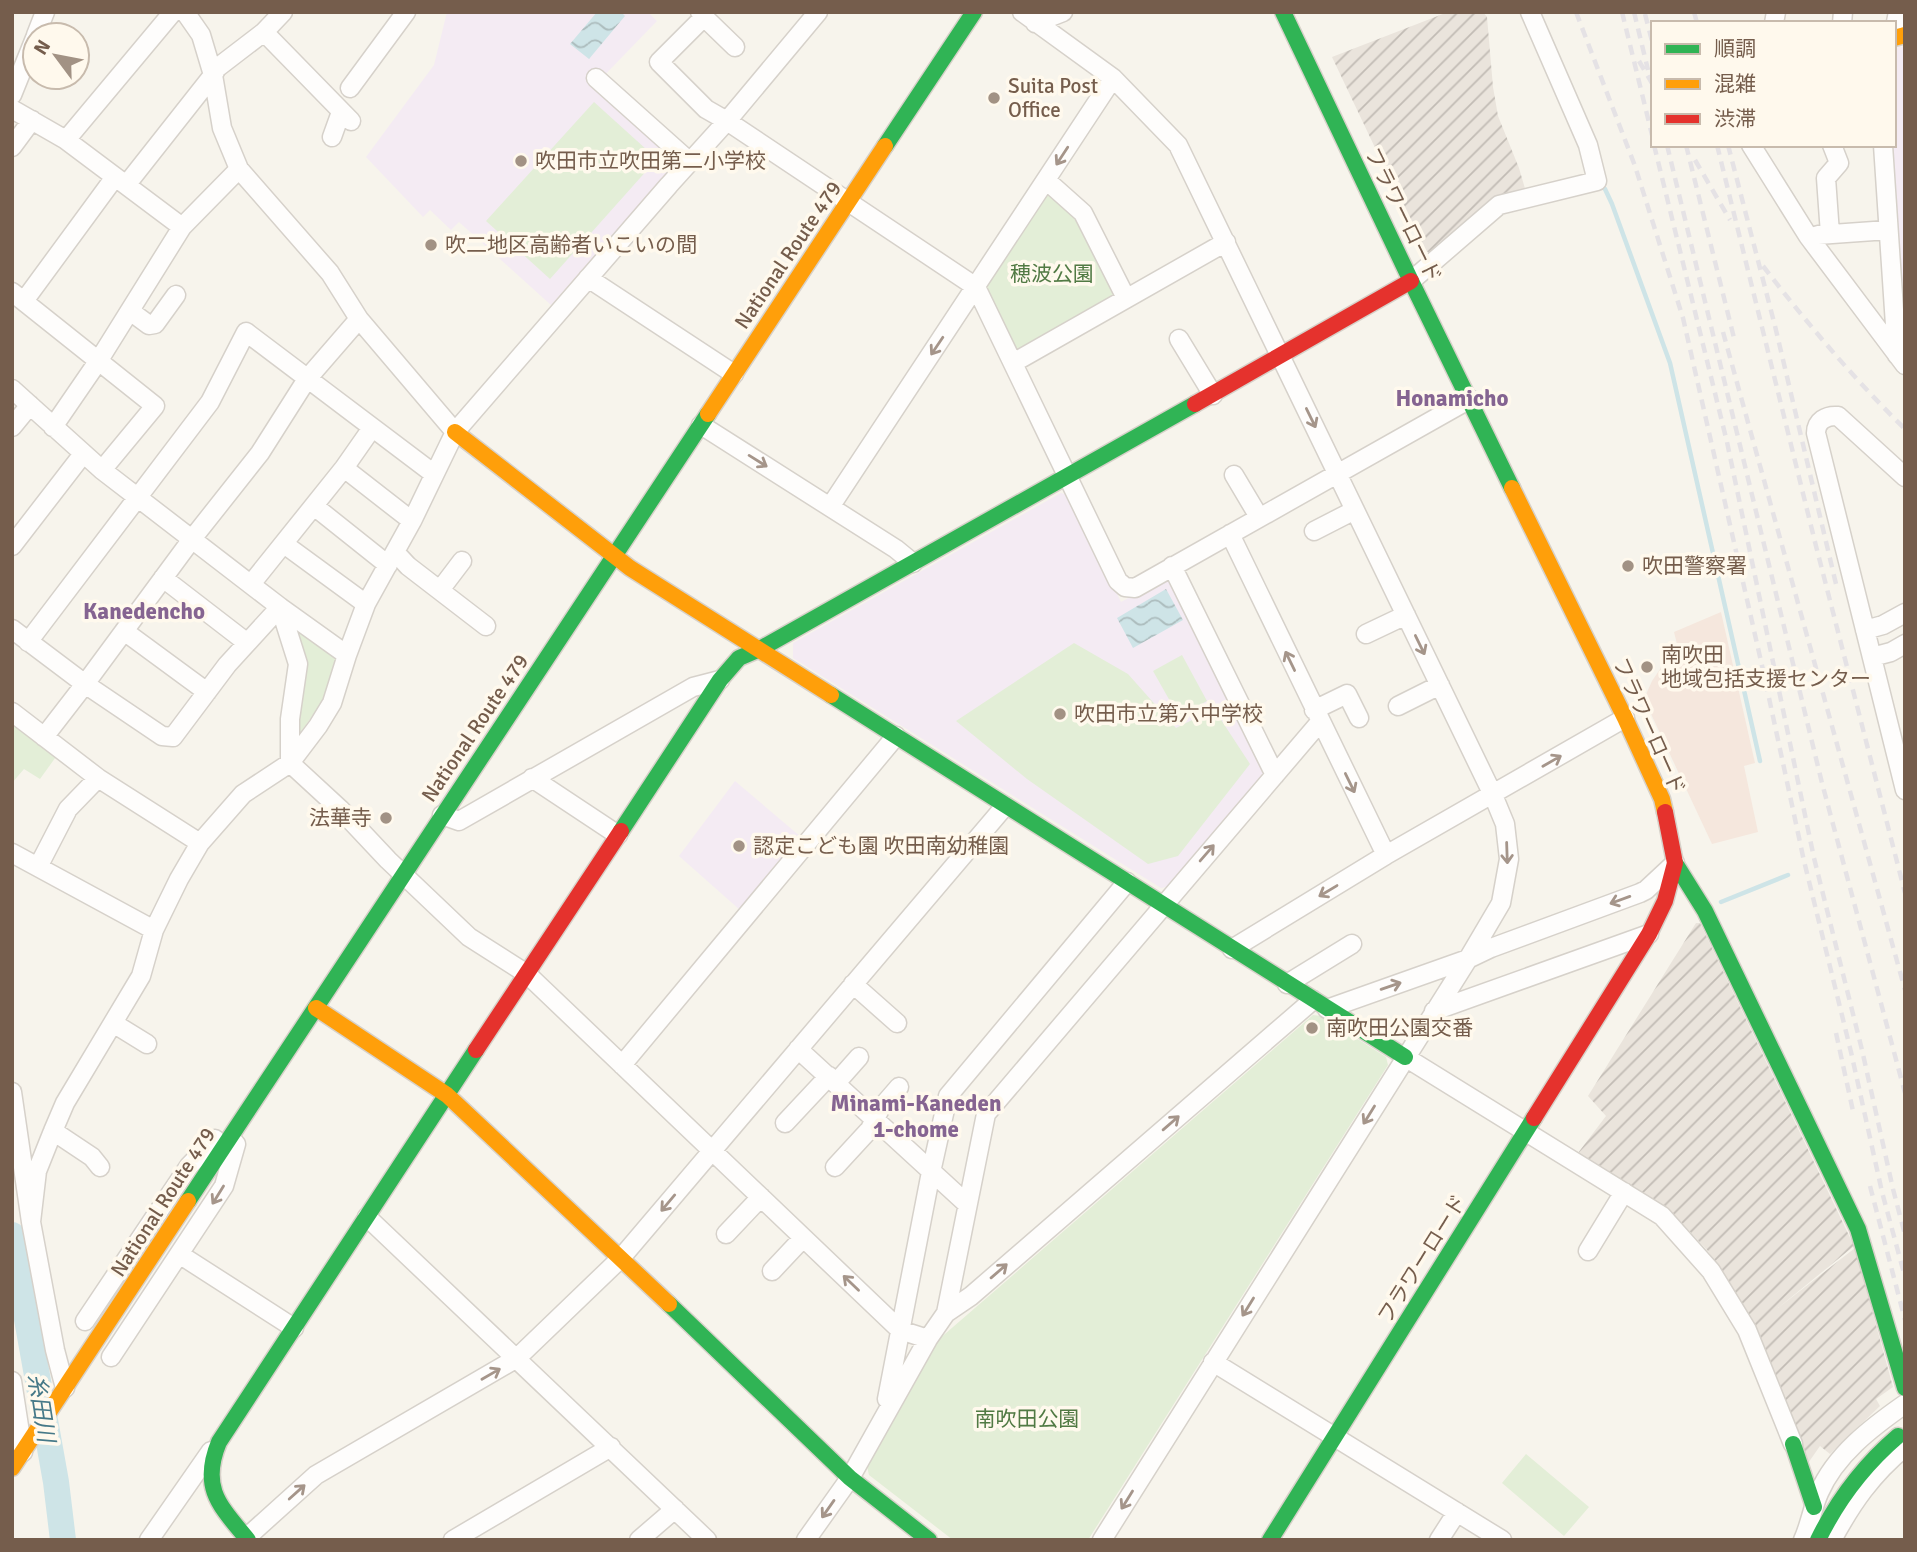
<svg xmlns="http://www.w3.org/2000/svg" width="1917" height="1552" font-family="Signika,'Noto Sans JP',sans-serif">
	<style>
		.commercial { fill: #f5e7dd }
		.industrial { fill: url(#industrial-furrows) }
		.education { fill: #f4ebf3 }
		.green { fill: #e3eed7 }
		.water { fill: url(#water-waves) }
		.lines { fill: none; stroke-linecap: round; stroke-linejoin: round }
		.stream { stroke: #cee4e7; stroke-width: 4.5 }
		.river { stroke: #cee4e7; stroke-width: 26 }
		.street-casing { stroke: #d6d1ca; stroke-width: 21 }
		.fast-casing { stroke: #d7d1c9; stroke-width: 19 }
		.slow-casing { stroke: #d7d1c9; stroke-width: 19 }
		.jam-casing { stroke: #d7d1c9; stroke-width: 19 }
		.street { stroke: #fefdfc; stroke-width: 18 }
		.fast { stroke: #30b455; stroke-width: 16 }
		.slow { stroke: #ff9f0a; stroke-width: 16 }
		.jam { stroke: #e5322d; stroke-width: 16 }
		.rail { stroke: #e5e2e5; stroke-width: 4.5; stroke-dasharray: 10 7; stroke-linecap: butt }
		.oneway { stroke: #a5958a }
		.poi-dot { fill: #a29284; stroke: #fff9ed; stroke-width: 2.5 }
		.labels { text-anchor: middle; dominant-baseline: central; stroke-width: 7; stroke-linejoin: round; paint-order: stroke }
		.poi-label { font-size: 21px; fill: #755d4c; stroke: #fff9ed; text-anchor: start }
		.street-label { font-size: 21px; fill: #755d4c; stroke: #fff9ed }
		.park-label { font-size: 21px; fill: #517a44; stroke: #fff9ed }
		.neighbourhood-label { font-size: 23px; font-weight: bold; fill: #856491; stroke: #fff9ed }
		.water-label { font-size: 23px; font-style: italic; fill: #467988; stroke: #fff9ed }
	</style>
	<defs>
		<pattern id="industrial-furrows" width="10" height="10" patternUnits="userSpaceOnUse" patternTransform="scale(1.75)"><rect width="10" height="10" fill="#eae4dc"/><path d="M-1 1l2-2M0 10L10 0M9 11l2-2" fill="none" stroke="#c2bcb5"/></pattern>
		<pattern id="water-waves" width="16" height="10" patternUnits="userSpaceOnUse" patternTransform="scale(1.75)"><rect width="16" height="10" fill="#cee4e7"/><path d="M0 5q4-4 8 0t8 0" fill="none" stroke="#acbcbd"/></pattern>
	</defs>
	<rect width="100%" height="100%" fill="#f7f4ec"/>
	<!-- commercial -->
	<path class="commercial" d="M1721,612l34,151 -11,3 14,66 -46,12 -68,-145 8,-18 25,-37 -3,-12z"/>
	<!-- industrial -->
	<path class="industrial" d="M1448,12h35l4,5 6,70 5,29 21,52 7,24 -93,61 -9,-2 -92,-194z
		M1696,923h4l154,323 -76,62 77,-60 38,139 -17,12 4,7 -50,48 -10,-8 -14,20 -51,-139 -47,-76 -30,-32 -100,-66 28,-37 -18,-20z"/>
	<!-- education -->
	<path class="education" d="M447,12h201l9,9 -62,64 76,68 3,12 -123,140 -92,-83 -8,8 -21,-20 -7,7 -57,-60 68,-92z
		M1905,46v291l-13,-192h2v-97z
		M1061,493l9,3 51,106 46,-25 8,3 89,190 -1,6 -93,110 -9,2 -368,-230v-15z
		M735,781l66,56 -61,73 -61,-54z"/>
	<!-- green -->
	<path class="green" d="M594,102l63,57 -107,120 -64,-58z
		M1053,193l26,24 37,73 -5,9 -90,50 -8,-2 -28,-58 58,-94z
		M293,626l43,33 -12,40 -28,40z
		M1074,643l54,31 48,54 38,-19 36,55 -72,92 -30,8 -121,-85 -71,-58z
		M1182,655l25,46 -28,16 -26,-46z
		M12,718l46,36 -18,25 -16,-10 -12,14z
		M1313,1015l8,1 65,41 2,8 -300,475h-135l-84,-65 -2,-9 71,-126z
		M1526,1454l63,53 -25,29 -62,-53z"/>
	<!-- water -->
	<path class="water" d="M597,12h24l4,4 -36,43 -19,-15z
		M1166,589l17,31 -50,28 -16,-30z"/>
	<g class="lines">
		<!-- stream -->
		<path class="stream" d="M1605,189l7,15 58,159 90,398
			M1721,902l67,-27"/>
		<!-- river -->
		<path class="river" d="M12,1235l44,247 7,58"/>
		<!-- street casing -->
		<g class="street-casing">
			<path id="street" d="M185,12l16,23 12,40 9,53 17,41 91,104 29,46 96,113
				M700,12l4,5 -45,45 47,47 21,12 249,166 142,294 7,6 10,1 335,-189
				M1022,12l91,66 65,67 315,650 12,29 4,35 -8,44 -33,56 -366,581
				M704,17l31,30
				M1035,23l28,-11
				M1774,23l2,-11
				M1842,23l1,-11
				M264,32l87,89
				M1894,32l4,-20
				M36,35l9,-23
				M596,78l94,84
				M350,88l56,-76
				M12,95l23,-57
				M12,109l54,31 116,87
				M332,137l9,-25
				M66,140l107,-128
				M1751,145l57,91 97,129
				M1883,145l14,210
				M12,147l20,-27
				M1046,180l37,33 43,85
				M127,184l86,-109 4,-7 47,-36 19,-20
				M1830,234l-4,-56 13,-15 -7,-18
				M1818,235l70,-5
				M588,278l146,96
				M1411,281l88,-76 98,-24 -9,-36 -58,-133
				M12,292l143,114 -53,64
				M24,301l91,-124
				M130,311l19,14 6,-1 21,-29
				M1179,339l34,56
				M1013,363l213,-121
				M12,389l90,81 178,137 67,48
				M701,425l195,124 17,14
				M12,427l18,-22
				M53,427l46,-67 83,-133 57,-58
				M344,468l68,53
				M1234,475l25,42
				M1905,477l-67,-61c-12,-1 -22,5 -22,17l89,357
				M314,506l74,59
				M830,507l283,-429
				M1314,531l41,-21
				M1230,534l156,321
				M284,544l82,60
				M12,546l71,-92
				M395,552l13,14 78,60
				M1172,566l103,209
				M163,578l83,64
				M251,584l93,-116 28,-40
				M440,590l22,-29
				M12,629l73,55 77,52 11,1 54,-72 53,-58 18,57 -8,55v44l50,46 48,51 81,77 58,37 373,356 28,9
				M1865,630l18,-5 22,-12
				M124,631l83,61
				M1366,634l40,-19
				M28,642l182,-240 36,-70 188,142
				M1872,657l19,-5 14,-8
				M1398,706l42,-21
				M1314,710l33,-16 12,24
				M12,712l86,66 102,65
				M44,737l41,-53 107,-145 68,-86 47,-74 52,-60
				M532,778l86,57
				M442,815l17,6 234,-134 27,-7
				M12,853l142,77
				M38,867l30,-58 30,-31
				M1232,949l154,-94 239,-137
				M853,984l44,39
				M1287,984l65,-40
				M1327,1009l141,-50 23,-11 149,-55 6,-3 29,-27
				M1434,1011l215,-77
				M113,1023l34,21
				M798,1049l169,155
				M1405,1057l257,159 49,55 36,59 46,114
				M622,1065l274,-329
				M836,1083l23,-26
				M12,1092l19,130 24,128 10,38
				M785,1123l44,-47
				M53,1131l39,26 8,10
				M835,1167l35,-38 10,-20 19,-22
				M367,1217l340,323
				M31,1222l6,-51 16,-40 12,-28 76,-127 13,-46 25,-51 21,-36 43,-49 47,-31 28,-37 14,-23 15,-48 19,-51 46,-83 43,-89 214,-247 58,-64 91,-109
				M726,1234l35,-37
				M1588,1251l36,-59
				M179,1254l115,74
				M772,1271l31,-33
				M946,1313l40,-199 334,-392
				M85,1321l104,-155 26,-27
				M111,1357l113,-171 12,-42
				M1213,1362l289,178
				M12,1381l11,71
				M887,1399l44,-227 17,-76 179,-214
				M246,1538l70,-63 201,-117 104,-100 384,-452
				M149,1540l62,-89
				M453,1540l158,-93
				M639,1540l36,-31
				M806,1540l44,-62 78,-139 18,-26 25,-17 342,-296
				M1439,1540l18,-28
				M1803,1540c7,-15 9,-31 16,-47 16,-38 53,-66 86,-89
				M1832,1540c20,-37 40,-66 73,-93"/>
		</g>
		<!-- fast casing -->
		<g class="fast-casing">
			<path id="fast" d="M1283,12l128,269 101,207
				M885,146l89,-134
				M831,695l574,362
				M621,831l99,-151 19,-22 21,-9 435,-245
				M1675,863l30,48 153,318 47,159
				M188,1201l520,-787
				M669,1304l181,174 79,62
				M1793,1444l21,63
				M248,1540c-28,-34 -48,-52 -29,-98l257,-392
				M1270,1540l264,-422
				M1818,1540c20,-41 45,-74 80,-104"/>
		</g>
		<!-- slow casing -->
		<g class="slow-casing">
			<path id="slow" d="M1894,38l11,-3
				M708,414l177,-268
				M455,432l175,136 201,127
				M1512,488l113,230 37,81 3,13
				M316,1008l131,87 222,209
				M12,1468l176,-267"/>
		</g>
		<!-- jam casing -->
		<g class="jam-casing">
			<path id="jam" d="M1195,404l216,-123
				M476,1050l145,-219
				M1534,1118l115,-184 16,-33 10,-38 -10,-51"/>
		</g>
		<!-- street -->
		<use href="#street" class="street"/>
		<!-- fast -->
		<use href="#fast" class="fast"/>
		<!-- slow -->
		<use href="#slow" class="slow"/>
		<!-- jam -->
		<use href="#jam" class="jam"/>
		<!-- rail -->
		<path class="rail" d="M1576,12l59,154 48,152 80,352 41,191 47,191 31,140 23,85
			M1622,12l31,127
			M1634,12l14,58
			M1694,12l3,11
			M1645,14l8,31
			M1639,61l14,24
			M1654,145l73,297 87,416 48,192 31,139 12,46
			M1667,145l155,638 83,310
			M1686,145l49,197
			M1717,145l99,401 89,347
			M1728,145l47,181 61,258
			M1695,160l35,60
			M1763,266c44,57 90,112 142,163
			M1723,332l182,658
			M1836,1033l17,78
			M1870,1186l35,134"/>
	</g>
	<!-- one-way arrows -->
	<defs><path id="oneway-shaft" d="M-6 0H5M1.5-3L5.5 0L1.5 3" fill="none" stroke-width="1.6" stroke-linecap="round" stroke-linejoin="round" transform="scale(1.75)"/></defs>
	<g class="oneway">
		<use href="#oneway-shaft" transform="translate(1062 156) rotate(123)"/>
		<use href="#oneway-shaft" transform="translate(937 346) rotate(124)"/>
		<use href="#oneway-shaft" transform="translate(1311 418) rotate(64)"/>
		<use href="#oneway-shaft" transform="translate(758 461) rotate(32)"/>
		<use href="#oneway-shaft" transform="translate(1420 645) rotate(64)"/>
		<use href="#oneway-shaft" transform="translate(1290 661) rotate(-116)"/>
		<use href="#oneway-shaft" transform="translate(1552 761) rotate(-30)"/>
		<use href="#oneway-shaft" transform="translate(1350 783) rotate(64)"/>
		<use href="#oneway-shaft" transform="translate(1207 853) rotate(-49)"/>
		<use href="#oneway-shaft" transform="translate(1507 853) rotate(88)"/>
		<use href="#oneway-shaft" transform="translate(1328 891) rotate(149)"/>
		<use href="#oneway-shaft" transform="translate(1620 900) rotate(160)"/>
		<use href="#oneway-shaft" transform="translate(1391 986) rotate(-19)"/>
		<use href="#oneway-shaft" transform="translate(1369 1115) rotate(122)"/>
		<use href="#oneway-shaft" transform="translate(1171 1123) rotate(-41)"/>
		<use href="#oneway-shaft" transform="translate(218 1195) rotate(122)"/>
		<use href="#oneway-shaft" transform="translate(668 1203) rotate(130)"/>
		<use href="#oneway-shaft" transform="translate(999 1271) rotate(-41)"/>
		<use href="#oneway-shaft" transform="translate(851 1283) rotate(-136)"/>
		<use href="#oneway-shaft" transform="translate(1248 1307) rotate(122)"/>
		<use href="#oneway-shaft" transform="translate(491 1374) rotate(-30)"/>
		<use href="#oneway-shaft" transform="translate(297 1492) rotate(-42)"/>
		<use href="#oneway-shaft" transform="translate(1127 1500) rotate(122)"/>
		<use href="#oneway-shaft" transform="translate(828 1509) rotate(125)"/>
	</g>
	<!-- markers -->
	<g class="poi-dot">
		<circle cx="994" cy="98" r="7"/>
		<circle cx="521" cy="161" r="7"/>
		<circle cx="431" cy="245" r="7"/>
		<circle cx="1628" cy="566" r="7"/>
		<circle cx="1647" cy="667" r="7"/>
		<circle cx="1060" cy="714" r="7"/>
		<circle cx="386" cy="818" r="7"/>
		<circle cx="739" cy="846" r="7"/>
		<circle cx="1312" cy="1028" r="7"/>
	</g>
	<g class="labels">
		<!-- poi labels -->
		<g class="poi-label">
			<text x="1008" y="86">Suita Post<tspan x="1008" dy="24">Office</tspan></text>
			<text x="535" y="161">吹田市立吹田第二小学校</text>
			<text x="445" y="245">吹二地区高齢者いこいの間</text>
			<text x="1642" y="566">吹田警察署</text>
			<text x="1661" y="655">南吹田<tspan x="1661" dy="24">地域包括支援センター</tspan></text>
			<text x="1074" y="714">吹田市立第六中学校</text>
			<text x="372" y="818" text-anchor="end">法華寺</text>
			<text x="753" y="846">認定こども園 吹田南幼稚園</text>
			<text x="1326" y="1028">南吹田公園交番</text>
		</g>
		<!-- street labels -->
		<g class="street-label">
			<text transform="translate(1403 215) rotate(64)">フラワーロード</text>
			<text transform="translate(788 255) rotate(-56)">National Route 479</text>
			<text transform="translate(1649 726) rotate(66)">フラワーロード</text>
			<text transform="translate(475 728) rotate(-56)">National Route 479</text>
			<text transform="translate(163 1202) rotate(-57)">National Route 479</text>
			<text transform="translate(1422 1259) rotate(-58)">フラワーロード</text>
		</g>
		<!-- park labels -->
		<g class="park-label">
			<text x="1052" y="274">穂波公園</text>
			<text x="1027" y="1419">南吹田公園</text>
		</g>
		<!-- neighbourhood labels -->
		<g class="neighbourhood-label">
			<text x="1452" y="398">Honamicho</text>
			<text x="144" y="611">Kanedencho</text>
			<text x="916" y="1103">Minami-Kaneden<tspan x="916" dy="26">1-chome</tspan></text>
		</g>
		<!-- water labels -->
		<g class="water-label">
			<text transform="translate(41 1408) rotate(81)">糸田川</text>
		</g>
	</g>
	<!-- border -->
	<rect width="1917" height="1552" fill="none" stroke="#755d4c" stroke-width="28"/>
	<!-- legend -->
	<rect x="1651" y="21" width="245" height="126" fill="#fff9ed" stroke="#c8bbad" stroke-width="2"/>
	<rect x="1665" y="44" width="35" height="10" fill="#30b455" stroke="#c8bbad" stroke-width="2"/>
	<text x="1714" y="56" font-size="21" fill="#755d4c">順調</text>
	<rect x="1665" y="79" width="35" height="10" fill="#ff9f0a" stroke="#c8bbad" stroke-width="2"/>
	<text x="1714" y="91" font-size="21" fill="#755d4c">混雑</text>
	<rect x="1665" y="114" width="35" height="10" fill="#e5322d" stroke="#c8bbad" stroke-width="2"/>
	<text x="1714" y="126" font-size="21" fill="#755d4c">渋滞</text>
	<!-- north arrow -->
	<g transform="translate(56 56) rotate(302)"><circle r="33" fill="#fff9ed" stroke="#c8bbad" stroke-width="2"/>
	<path d="M0-5L12 26L0 18L-12 26Z" fill="#a29284"/>
	<text y="-10" font-size="19" font-weight="bold" text-anchor="middle" fill="#755d4c">N</text>
	</g>
</svg>
